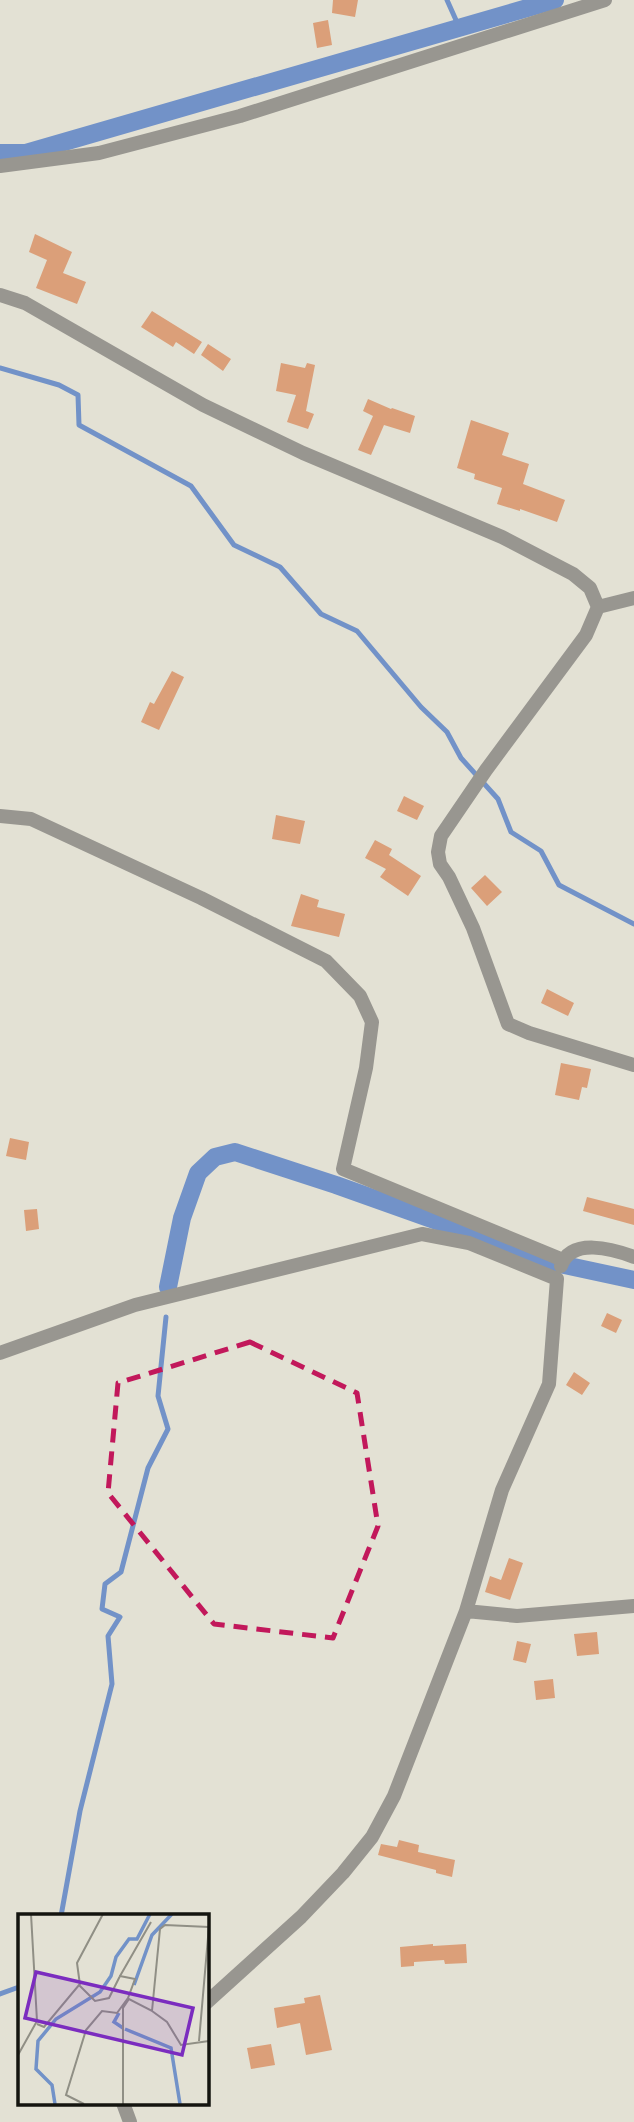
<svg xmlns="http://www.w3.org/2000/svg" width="634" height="2122" font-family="'Archivo Narrow',sans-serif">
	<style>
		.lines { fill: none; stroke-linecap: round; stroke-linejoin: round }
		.stream { stroke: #7292c8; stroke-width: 5 }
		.canal { stroke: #7292c8; stroke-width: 18 }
		.building { fill: #db9f79 }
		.street { stroke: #989690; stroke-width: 14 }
		.marked { fill: none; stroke: #c2185b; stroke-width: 5; stroke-dasharray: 14 9; stroke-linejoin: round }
		.inset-river { fill: none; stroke: #7292c8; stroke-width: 3.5 }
		.inset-road { fill: none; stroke: #908f85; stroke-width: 2 }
		.view { fill: #7b2cbf; fill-opacity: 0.15; stroke: #7b2cbf; stroke-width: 3.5 }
		.inset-edge { fill: none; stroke: #14140f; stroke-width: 3.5 }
	</style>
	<rect width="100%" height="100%" fill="#e3e1d4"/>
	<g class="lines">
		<!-- stream -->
		<path class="stream" d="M447,0l13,29
			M0,368l59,17 19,10 1,30 112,61 43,59 46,22 41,47 36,17 64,76 26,25 14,26 37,41 13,33 30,19 18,34 75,39
			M61,1916l19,-105 32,-127 -4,-48 12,-19 -18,-8 3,-25 16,-12 27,-104 20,-39 -10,-33 8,-79
			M0,1994l19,-7"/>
		<!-- canal -->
		<path class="canal" d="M0,153h26l529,-153
			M168,1287l14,-69 16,-45 17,-16 20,-5 101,33 219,78 79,17"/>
	</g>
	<!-- building -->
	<path class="building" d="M333,0h25l-3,17 -23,-4z
		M328,20l4,25 -15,3 -4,-25z
		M35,234l37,18 -9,21 23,9 -9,22 -41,-16 11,-28 -18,-8z
		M152,311l50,31 -8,12 -18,-12 -3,5 -32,-20z
		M208,344l23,15 -8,12 -22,-16z
		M281,363l24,5 2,-5 8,2 -9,46 8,3 -6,15 -21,-7 9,-27 -20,-4z
		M368,399l23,10 1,-1 23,8 -5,17 -26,-8 -13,30 -13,-5 15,-34 -10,-5z
		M471,420l38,13 -7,22 27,9 -6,20 42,16 -8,22 -37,-13v2l-23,-7 5,-16 -28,-9 1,-5 -18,-6z
		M172,671l12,6 -25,53 -18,-8 9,-20 4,2z
		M404,796l20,10 -7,14 -20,-9z
		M276,815l29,6 -5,23 -28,-5z
		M375,840l17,9 -3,6 32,21 -13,20 -28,-19 6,-8 -21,-11z
		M485,875l17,17 -15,14 -16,-18z
		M301,894l18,6 -2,7 28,7 -6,23 -48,-11z
		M547,989l27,14 -6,13 -27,-13z
		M561,1063l30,6 -4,19 -5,-1 -3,13 -24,-5z
		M10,1138l19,4 -3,18 -20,-4z
		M587,1197l47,12v16l-51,-14z
		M37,1209l2,20 -13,2 -2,-21z
		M607,1313l15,7 -6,13 -15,-7z
		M574,1372l16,11 -8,12 -16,-10z
		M509,1558l14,5 -13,37 -25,-8 5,-16 11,4z
		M597,1632l2,22 -22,2 -3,-22z
		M517,1641l14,3 -5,19 -13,-3z
		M553,1679l2,19 -19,2 -2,-19z
		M399,1840l20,5 -1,7 37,8 -3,17 -16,-4v-3l-58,-15 3,-11 16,3z
		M433,1944v2l33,-2 1,19 -22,1 -1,-4 -30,2v4l-13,1 -1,-20z
		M320,1995l12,55 -26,5 -6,-32 -23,5 -3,-20 31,-5 -1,-5z
		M271,2044l4,21 -24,4 -4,-21z"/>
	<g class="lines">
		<!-- street -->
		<path class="street" d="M0,166l99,-13 141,-37 365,-116
			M0,295l25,8 178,102 100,48 199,84 71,37 17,14 8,19 -12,28 -100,135 -45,66 -3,16 2,12 9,13 24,51 35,96 21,9 105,32
			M598,607l36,-9
			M0,816l31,3 170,79 125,63 34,35 12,26 -6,46 -23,101 220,91
			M561,1266c10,-29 52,-17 73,-9
			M0,1353l135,-48 287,-71 47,9 88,36 -8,105 -47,106 -36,121 51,5 117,-10
			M206,2003l95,-86 42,-44 29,-36 22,-41 72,-185
			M123,2103l7,19"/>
	</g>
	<!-- marked area -->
	<path class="marked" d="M250,1342l107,51 21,133 -45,112 -119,-14 -106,-131 10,-110z"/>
	<!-- overview -->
	<g transform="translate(18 1914)">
		<rect width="191" height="191" fill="#e3e1d4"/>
		<path class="inset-river" d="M116,71l18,-50 20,-21M101,99l-5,9 9,6M107,115l46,19 9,56M37,190l-3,-19 -16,-16 2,-28 18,-22 44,-27 11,-16 5,-19 13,-18h8l13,-25"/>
		<path class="inset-road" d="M62,71l-3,-22 26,-49M134,97l15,11 14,23 28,-4M19,110l7,3 35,-42 16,16 14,-3 11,-22M181,127l10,-115M0,141l19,-34 -6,-107M66,190l-18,-9 20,-65 16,-19 15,2 11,-15 7,-19 -15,-3 31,-54M105,190v-96l6,-9 23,12 8,-82 5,-4 44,2"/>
		<path class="view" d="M18,58l157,36 -11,47 -157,-37z"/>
		<rect width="191" height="191" class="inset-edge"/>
	</g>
</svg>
